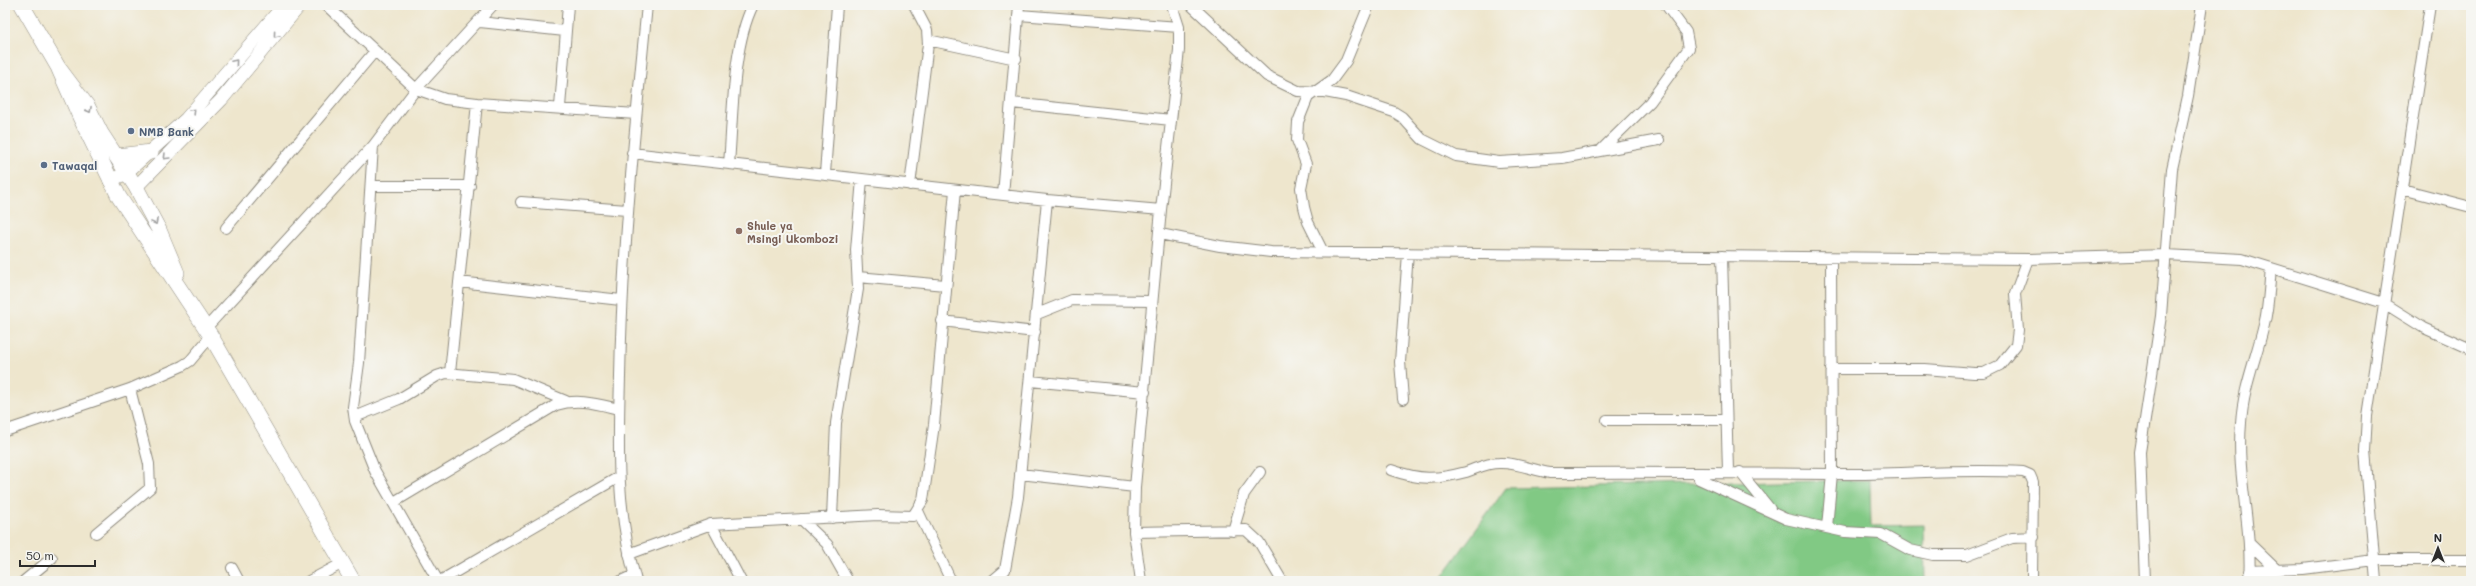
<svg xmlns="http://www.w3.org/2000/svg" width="2476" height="586" font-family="Mali,sans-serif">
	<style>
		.green { fill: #81c984; stroke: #567a58 }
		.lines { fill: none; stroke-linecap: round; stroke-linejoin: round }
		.minor-casing { stroke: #8c887c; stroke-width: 12 }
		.major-casing { stroke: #8c887c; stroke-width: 14 }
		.highway-casing { stroke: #8c887c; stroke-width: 16 }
		.minor { stroke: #fff; stroke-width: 10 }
		.major { stroke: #fff; stroke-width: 13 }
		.highway { stroke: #fff; stroke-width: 15 }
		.oneway { stroke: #a0a0a0 }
		.service-dot { fill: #5c6f8a; stroke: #f6f6f2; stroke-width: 1.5 }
		.education-dot { fill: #8d6e63; stroke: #f6f6f2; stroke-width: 1.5 }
		.labels { text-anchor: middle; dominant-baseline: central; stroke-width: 4; stroke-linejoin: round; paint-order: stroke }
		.service-label { font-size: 11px; font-weight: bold; fill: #4e5e75; stroke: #f6f6f2; text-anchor: start }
		.education-label { font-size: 11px; font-weight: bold; fill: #785e54; stroke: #f6f6f2; text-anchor: start }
	</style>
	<rect width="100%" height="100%" fill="#f6f6f2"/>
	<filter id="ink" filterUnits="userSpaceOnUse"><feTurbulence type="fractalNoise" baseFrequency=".025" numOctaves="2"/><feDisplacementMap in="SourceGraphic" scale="8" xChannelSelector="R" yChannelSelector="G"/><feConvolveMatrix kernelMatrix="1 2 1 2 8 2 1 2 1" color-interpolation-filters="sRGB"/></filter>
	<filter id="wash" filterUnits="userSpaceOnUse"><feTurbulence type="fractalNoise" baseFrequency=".012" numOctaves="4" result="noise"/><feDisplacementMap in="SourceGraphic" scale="16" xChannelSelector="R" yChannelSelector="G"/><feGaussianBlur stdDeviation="0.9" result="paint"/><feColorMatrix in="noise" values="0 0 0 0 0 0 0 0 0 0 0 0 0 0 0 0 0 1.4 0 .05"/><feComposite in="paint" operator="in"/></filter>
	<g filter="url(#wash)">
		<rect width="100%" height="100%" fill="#eee6cd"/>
		<!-- green -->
		<path class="green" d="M1870,480l1,46 53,-1 1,56h-486l67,-93z"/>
	</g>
	<g filter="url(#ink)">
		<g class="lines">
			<!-- minor casing -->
			<g class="minor-casing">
				<path id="minor" d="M326,5l90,84 29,10 32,4 159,11
					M1191,5l76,71 31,15 27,1 21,4 48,16 8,5 20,22 34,17 43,6 63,-4 97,-18
					M1019,15l160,12
					M480,22l85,9
					M928,40l88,19
					M1012,103l159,17
					M560,107l8,-102
					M373,146l-14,217 -6,44 2,14 20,50 63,110
					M1602,149l48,-47 39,-54 -3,-16 -20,-27
					M632,153l415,47 114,10
					M729,164c4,-48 3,-117 24,-159
					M825,174l12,-169
					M910,185l18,-141 -1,-14 -13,-25
					M371,186h99
					M2402,189l69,18
					M1003,195l16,-190
					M521,202l106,8
					M226,228l149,-177
					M1160,234l60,12 51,6 757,7 138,-4 76,4 142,44 40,25 47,21
					M1323,252l-15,-30 -4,-15 -3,-19 5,-24 -9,-24 1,-18 10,-25 24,-17 14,-19 23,-56
					M1722,256l6,215
					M858,277l87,8
					M459,282l162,18
					M1037,314l35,-14 80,1
					M942,321l93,11
					M206,328l167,-182 43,-57 77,-84
					M1831,369h94l49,4h10l16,-8 16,-20 2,-15 -3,-36 13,-35
					M450,373l27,-270
					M1030,381l115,11
					M1403,399l-3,-37 8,-109
					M355,417l44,-18 38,-23 9,-3 67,6 53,22
					M1607,420h119
					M5,431l125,-42 52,-23 8,-5 21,-25
					M1391,470c29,10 45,10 75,2 12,-4 20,-9 33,-9 17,-1 33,7 51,10 94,-1 188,0 282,1 64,1 127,-6 191,-2l7,3 3,7 -1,99
					M1740,472l30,37
					M1020,474l115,13
					M1699,479l87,40 59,13 36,2 29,16 23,5h34l45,-17 22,-1
					M394,502l162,-97c22,-7 41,-1 63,4
					M918,511l33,70
					M832,518l4,-95 22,-134 -2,-39 6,-71
					M801,519l26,25 21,37
					M711,524l30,57
					M1827,527l5,-53 -1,-216
					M1233,531l11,-37 16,-22
					M1134,532l112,-2 13,12 23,39
					M96,533l54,-45 -1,-24 -19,-75
					M2249,543l27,26
					M629,554l82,-30 167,-9 35,1 10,-16 11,-75 21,-235
					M232,568l7,13
					M2249,571l54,-2 71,-9h97
					M24,581l28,-23
					M309,581l34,-18
					M440,581l179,-104
					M621,581l13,-6
					M636,581c-20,-71 -18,-132 -16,-204 2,-125 15,-248 27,-372
					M992,581l13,-11 13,-73 29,-297
					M1141,581l-7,-49 1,-45 26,-277 18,-160v-23l-7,-22
					M2145,581l-5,-129 21,-136 11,-147 16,-73 14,-91
					M2249,581c4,-53 -13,-105 -8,-158 2,-35 15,-64 23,-98 5,-19 5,-38 7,-57
					M2376,581l-11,-130 2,-35 63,-411"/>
			</g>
			<!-- major casing -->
			<g class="major-casing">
				<path id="major" d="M110,181l16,-8 60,-54 98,-114
					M136,187l86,-88 78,-94"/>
			</g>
			<!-- highway casing -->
			<g class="highway-casing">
				<path id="highway" d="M22,5l36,62 30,40 13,26 35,54 23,43 18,43
					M58,67l22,50 39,80 92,139 142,245
					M117,156l34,-4"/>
			</g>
			<!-- minor -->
			<use href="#minor" class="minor"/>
			<!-- major -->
			<use href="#major" class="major"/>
			<!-- highway -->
			<use href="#highway" class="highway"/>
		</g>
		<!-- one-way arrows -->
		<defs><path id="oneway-chevron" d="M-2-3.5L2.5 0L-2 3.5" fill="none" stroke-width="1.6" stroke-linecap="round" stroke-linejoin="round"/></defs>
		<g class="oneway">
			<use href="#oneway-chevron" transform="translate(276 35) rotate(130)"/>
			<use href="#oneway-chevron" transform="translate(235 62) rotate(-50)"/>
			<use href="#oneway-chevron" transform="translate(89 110) rotate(61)"/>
			<use href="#oneway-chevron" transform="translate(193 111) rotate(-47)"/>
			<use href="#oneway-chevron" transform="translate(166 157) rotate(135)"/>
			<use href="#oneway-chevron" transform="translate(155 222) rotate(62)"/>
		</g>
	</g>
	<!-- markers -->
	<g class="service-dot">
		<circle cx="131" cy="131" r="4"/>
		<circle cx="44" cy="165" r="4"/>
	</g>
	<circle class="education-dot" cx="739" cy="231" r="4"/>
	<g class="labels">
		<!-- service labels -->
		<g class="service-label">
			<text x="139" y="131">NMB Bank</text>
			<text x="52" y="165">Tawaqal</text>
		</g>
		<!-- education labels -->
		<g class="education-label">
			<text x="747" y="225">Shule ya<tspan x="747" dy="13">Msingi Ukombozi</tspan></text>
		</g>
	</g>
	<!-- margin -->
	<rect width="2476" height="586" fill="none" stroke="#f6f6f2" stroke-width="20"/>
	<!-- north arrow -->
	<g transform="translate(2438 548)" stroke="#f6f6f2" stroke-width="3" paint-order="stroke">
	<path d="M0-3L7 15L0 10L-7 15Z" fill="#2b2b2b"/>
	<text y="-6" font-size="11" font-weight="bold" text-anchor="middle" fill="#2b2b2b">N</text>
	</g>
	<!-- scale -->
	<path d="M20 560v6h75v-6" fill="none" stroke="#2b2b2b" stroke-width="2"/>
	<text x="26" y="560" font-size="12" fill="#2b2b2b" stroke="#f6f6f2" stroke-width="3" paint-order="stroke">50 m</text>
</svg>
